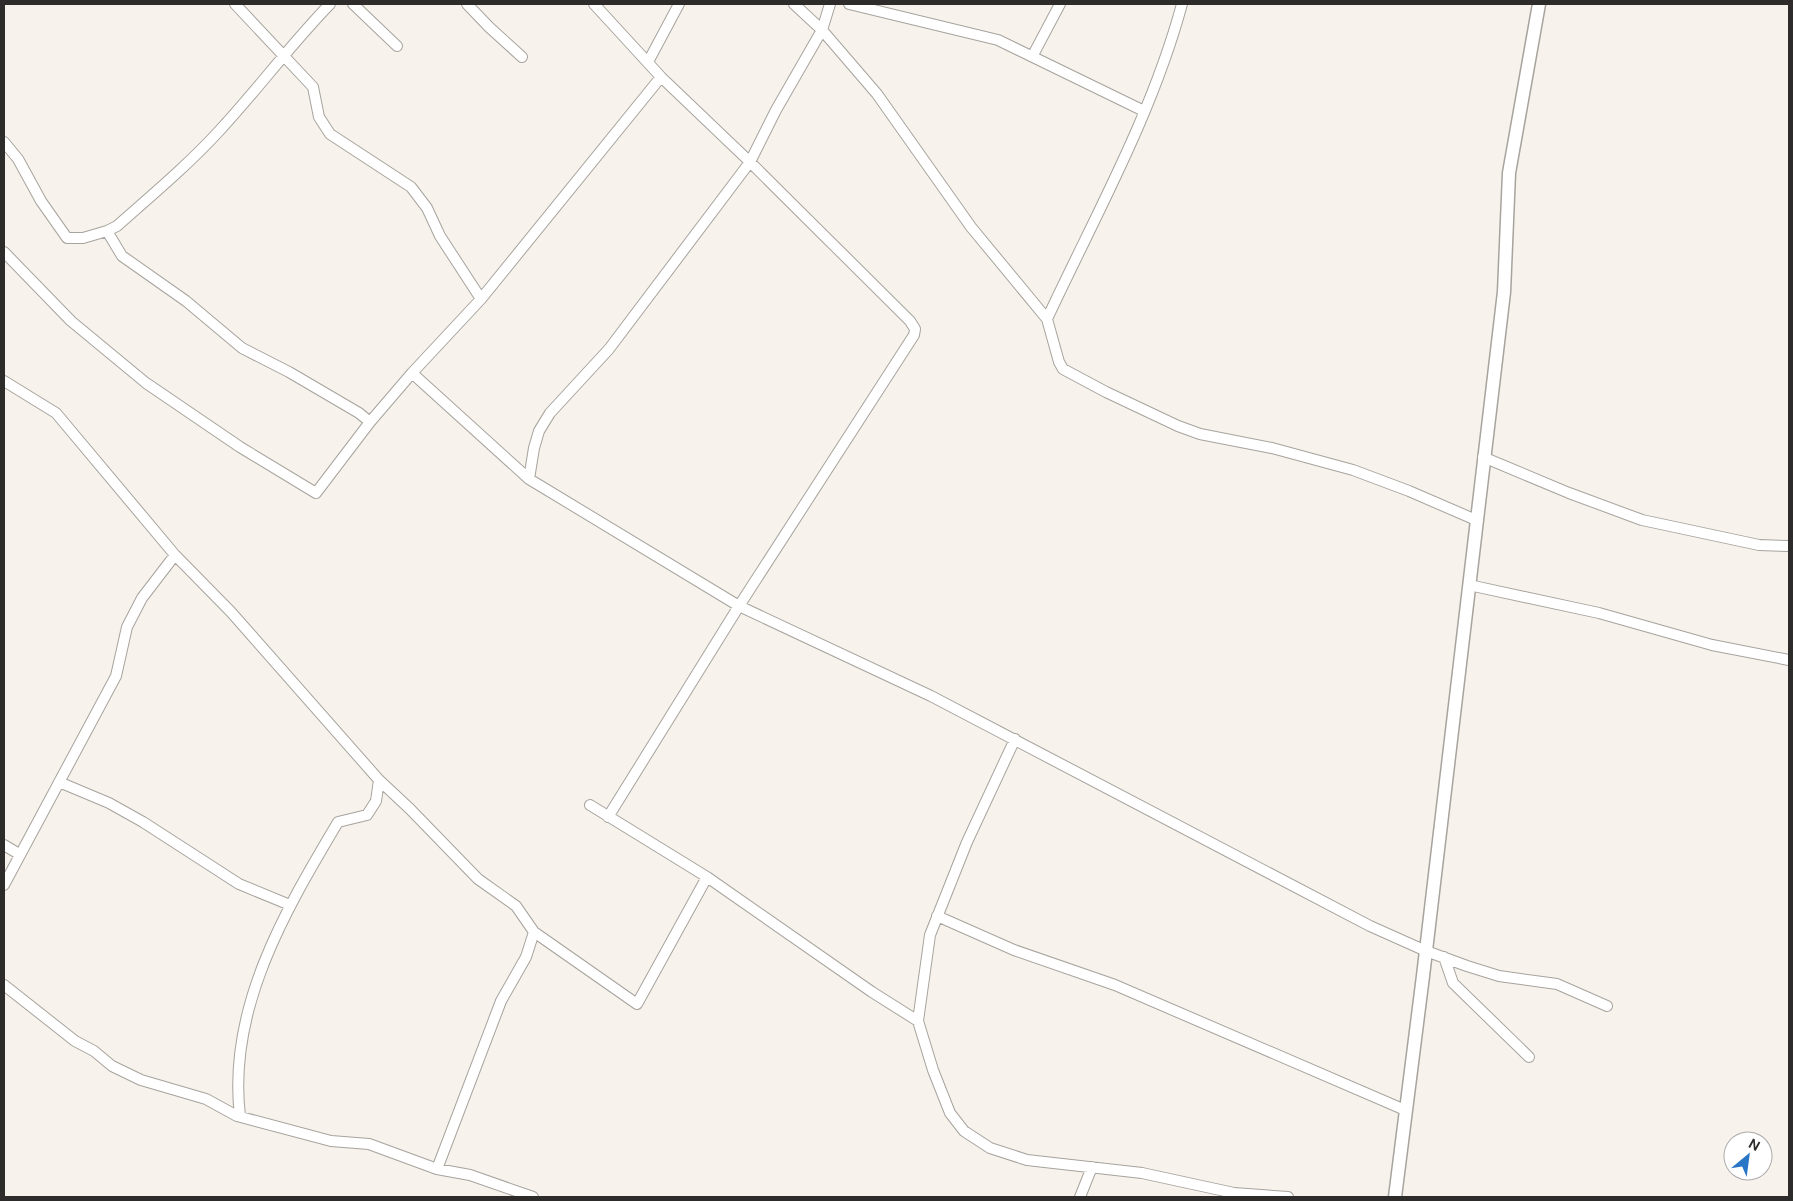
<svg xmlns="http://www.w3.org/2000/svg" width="1793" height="1201" font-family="'DM Sans',sans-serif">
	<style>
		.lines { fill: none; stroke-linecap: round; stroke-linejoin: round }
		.minor-casing { stroke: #a7a39d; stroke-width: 12 }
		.tertiary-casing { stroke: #a7a39d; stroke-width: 15 }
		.minor { stroke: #fff; stroke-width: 10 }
		.tertiary { stroke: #fff; stroke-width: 12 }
	</style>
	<rect width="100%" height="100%" fill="#f7f2ec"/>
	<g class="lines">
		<!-- minor casing -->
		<g class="minor-casing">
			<path id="minor" d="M235,4l78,83 6,30 11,17 81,53 16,21 13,28 41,63
				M330,4c-39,40 -72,85 -110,126 -32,35 -68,65 -103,96l-10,5 15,25 64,45 56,47 47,24 70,41 11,9
				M353,4l44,42
				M467,4l22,23 33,30
				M594,4l67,73 89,85 26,-52 46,-80 8,-26
				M794,4l28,26 55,64 94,133 76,92 12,43 4,7 43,23 72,34 22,8 72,14 81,22 56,21 67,29
				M849,4l149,36 146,71
				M1033,55l27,-51
				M648,62l31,-58
				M4,142l14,17 23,42 26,37h16l24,-7
				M4,252l67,69 75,62 94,64 76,46 54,-71 42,-49
				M1047,319c48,-103 105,-204 135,-315
				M4,381l52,32 119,142 56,57 148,168 31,29 68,70 38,27 18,26 -8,25 -25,44 -64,168
				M1483,457l86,36 73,27 117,25 30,1
				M529,479l5,-31 5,-17 11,-18 59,-64 141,-187 160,159 5,8 -1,6 -175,271 192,90 439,230 56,25 41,15 32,10 58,8 50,22
				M1469,585l130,28 113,32 77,15
				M1015,739l-48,103 -37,93 -12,86 15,49 17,43 14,18 26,17 37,12 115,13 92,20 54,4
				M59,782l50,21 34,19 96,62 51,21
				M590,805l117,72 165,115 46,29
				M608,817l131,-211 -210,-127 -117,-106 69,-74 180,-222
				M4,845l15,9
				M4,885l112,-209 11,-49 15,-29 33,-43
				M937,916l77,34 101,35 290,125
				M534,932l103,72 70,-127
				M1444,957l9,26 76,74
				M4,985l71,56 19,10 18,15 29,14 65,19 31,17 94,25 38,3 68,25 33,6 63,22
				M240,1116c-13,-107 45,-205 98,-294l29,-7 9,-14 3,-21
				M1080,1197l12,-30"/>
		</g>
		<!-- tertiary casing -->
		<g class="tertiary-casing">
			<path id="tertiary" d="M1395,1197l28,-221 81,-684 5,-119 30,-169"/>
		</g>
		<!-- minor -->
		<use href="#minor" class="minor"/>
		<!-- tertiary -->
		<use href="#tertiary" class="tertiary"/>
	</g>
	<!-- border -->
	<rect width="1793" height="1201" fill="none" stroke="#2e2c2a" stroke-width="10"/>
	<!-- north arrow -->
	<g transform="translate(1748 1156) rotate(29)"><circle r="24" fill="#ffffff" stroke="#ababaa"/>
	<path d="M0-4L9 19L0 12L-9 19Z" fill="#2a76c6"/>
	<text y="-8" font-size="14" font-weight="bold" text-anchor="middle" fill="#2e2c2a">N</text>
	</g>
</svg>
